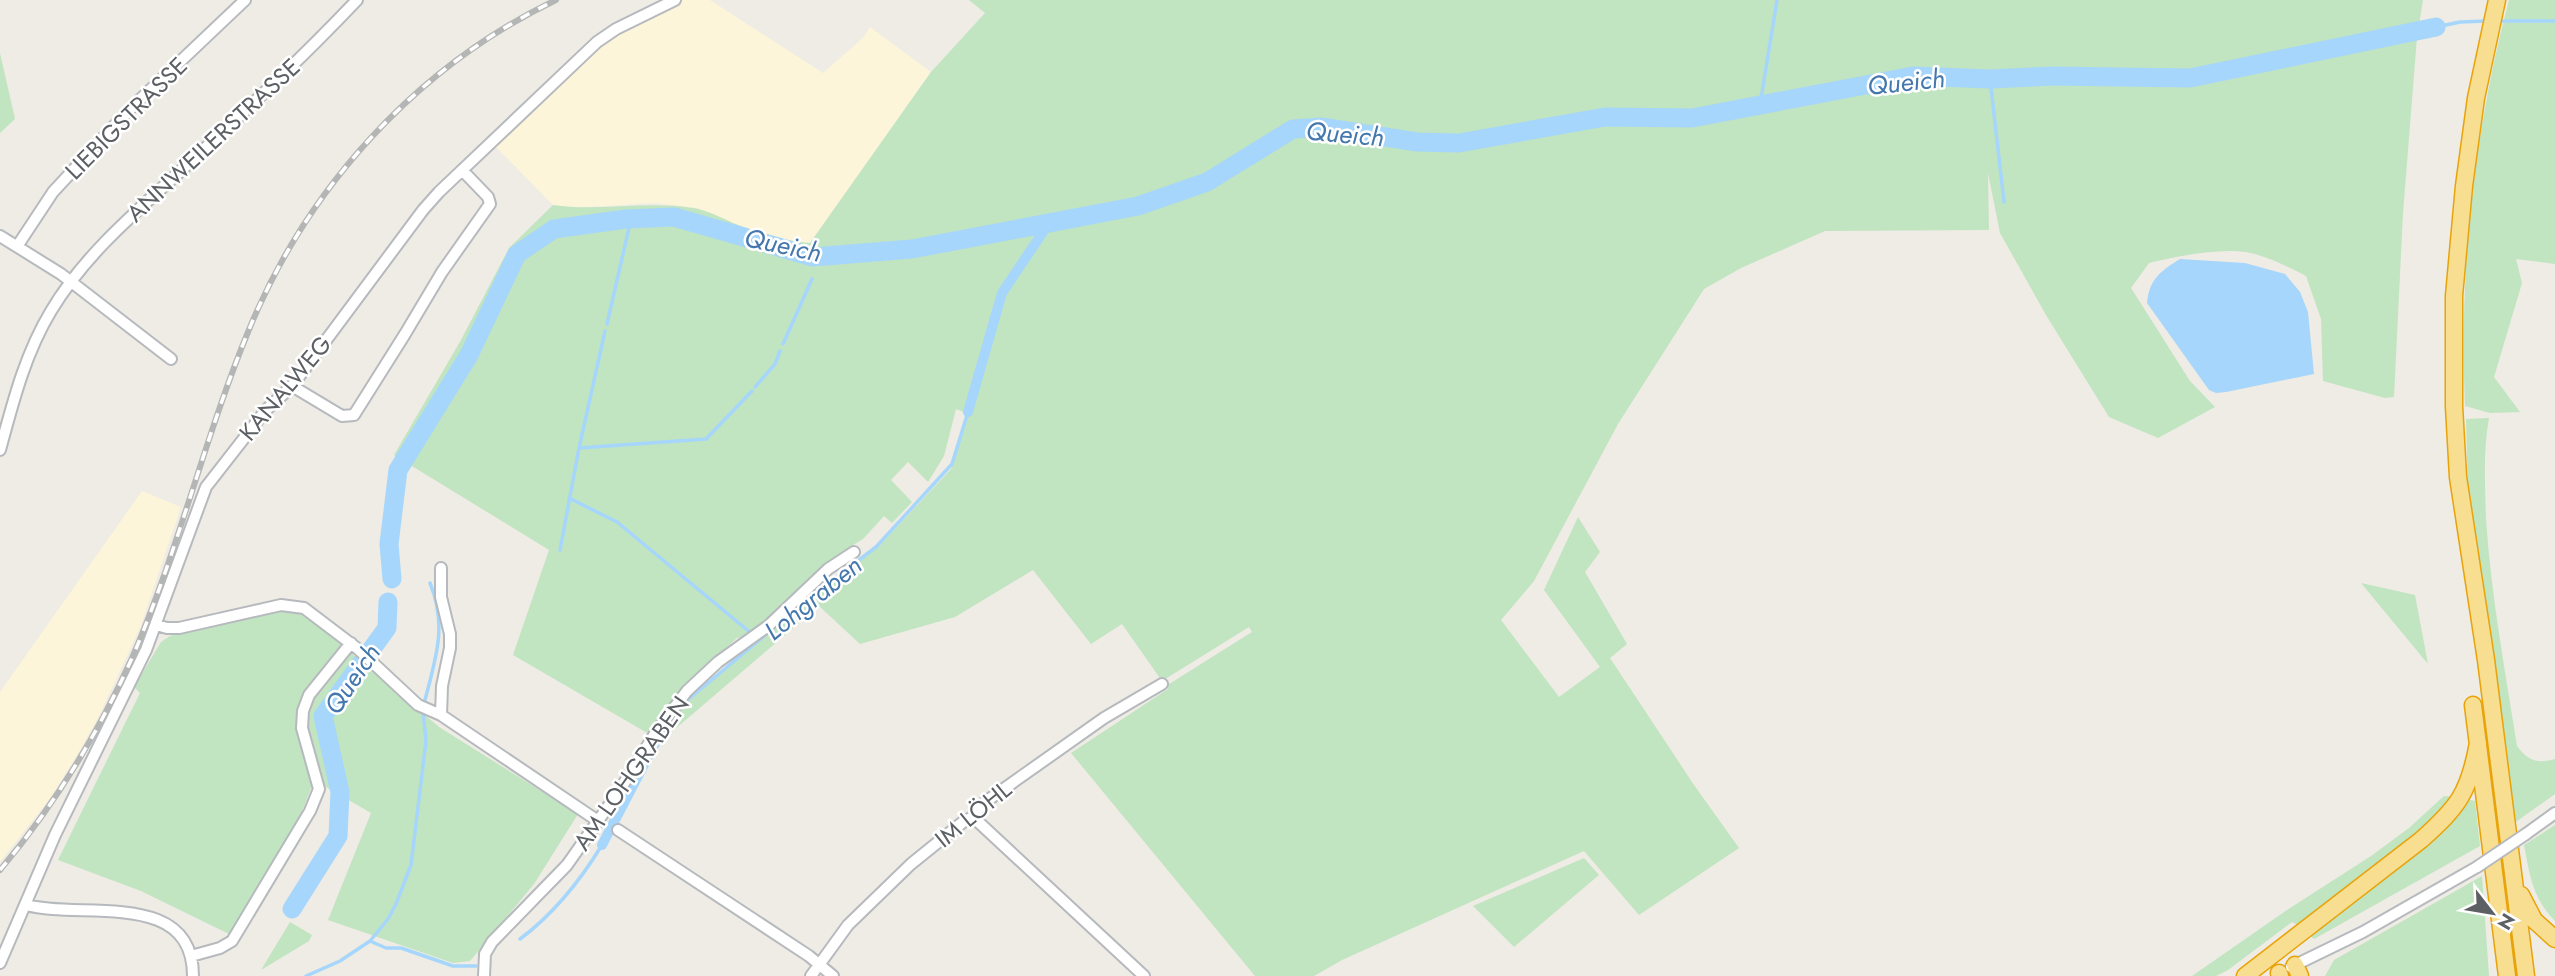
<svg xmlns="http://www.w3.org/2000/svg" width="2555" height="976" font-family="Jost,sans-serif">
	<style>
		.commercial { fill: #fcf5da }
		.green { fill: #c1e4c1 }
		.water { fill: #a6d6fb }
		.lines { fill: none; stroke-linecap: round; stroke-linejoin: round }
		.stream { stroke: #a6d6fb; stroke-width: 3.5 }
		.canal { stroke: #a6d6fb; stroke-width: 10 }
		.river { stroke: #a6d6fb; stroke-width: 19 }
		.minor-casing { stroke: #b6b9bd; stroke-width: 14 }
		.highway-casing { stroke: #e8a30a; stroke-width: 19 }
		.minor { stroke: #fff; stroke-width: 10 }
		.highway { stroke: #f8de90; stroke-width: 16 }
		.rail-casing { stroke: #b4b5b5; stroke-width: 6 }
		.rail { stroke: #fff; stroke-width: 3.5; stroke-dasharray: 10; stroke-linecap: butt }
		.minor-bridge-casing { stroke: #b6b9bd; stroke-width: 14; stroke-linecap: butt }
		.minor-bridge { stroke: #fff; stroke-width: 10 }
		.labels { text-anchor: middle; dominant-baseline: central; stroke-width: 5; stroke-linejoin: round; paint-order: stroke }
		.street-label { font-size: 24px; fill: #5c5f64; stroke: #fff }
		.water-label { font-size: 26px; font-style: italic; fill: #4477ad; stroke: #fff }
	</style>
	<rect width="100%" height="100%" fill="#eeece4"/>
	<!-- commercial -->
	<path class="commercial" d="M675,0h35l113,73 41,-36 6,-10 61,45 -121,171 -21,-2 -45,-14 -48,-19 -42,-5 -79,5 -22,-3 -62,-63 97,-91z
		M142,491l39,16 -41,121 -42,90 -22,39 -25,40 -51,65v-170z"/>
	<!-- green -->
	<path class="green" d="M969,0h1454l-6,37 -14,176 -9,184 -9,1 -62,-17 -2,-62 -15,-43c-18,-9 -35,-18 -55,-23 -29,-6 -73,3 -102,10l-18,25 59,93 25,26 -57,31 -49,-21 -63,-102 -46,-82 -12,-60 1,57 -164,1 -84,37 -37,21 -86,135 -84,157 -33,39 58,77 41,-30 -56,-77 34,-73 22,35 -15,20 42,72 -17,14 84,127 45,63 -100,67 -55,-64 -242,109 -28,16h-59l-184,-223 97,-64 -2,-3 86,-54 -3,-5 -87,54 -40,-57 -31,20 -58,-74 -78,47 -95,27 -41,-38 -158,135 -4,-3 23,-29 36,-32 91,-76 73,-56 71,-76 18,-55 -13,-5 -12,47 -16,26 -20,-20 -17,18 21,22 -20,21 -8,-7 -21,23 -15,9 3,3 -96,83 -18,4 -25,22 -63,74 -136,-79 36,-105 -155,-95 67,-115 48,-92 44,-43c47,7 93,-5 140,3 15,2 30,11 45,17 23,9 47,16 72,18l121,-171 54,-59z
		M2509,0h46v264l-39,-5 6,24 -28,94 26,35 -30,1 -25,-7c-6,-136 9,-275 44,-406z
		M0,53l15,66 -15,14z
		M2489,418c-6,33 -4,66 -3,101 5,76 19,151 31,227 11,15 20,18 38,13v35l-45,32 -42,-327 -2,-80z
		M2361,583l54,12 13,69z
		M289,606l17,9 133,112 139,87 -44,70 -64,77 -17,2 -125,-43 43,-107 -57,-33 -17,44 -68,110 -88,-43 -83,-31 82,-167 -6,-6 27,-45 9,-6 85,-24z
		M2444,796l10,1 -11,17 -143,112 -8,-4 -64,48 -12,6h-24l95,-66 84,-54 38,-28z
		M2470,800l5,1 5,45 -166,93 -6,-5 136,-102z
		M2555,825v96c-23,-24 -25,-45 -31,-76z
		M1584,858l15,17 -85,72 -41,-41z
		M2482,876l7,100h-164l9,-16z
		M290,922l22,13 -3,6 -48,29z"/>
	<!-- water -->
	<path class="water" d="M2180,259l65,4 40,11 15,18 8,20 6,62 -88,18 -10,1 -7,-3 -62,-87c2,-23 13,-32 33,-44z"/>
	<g class="lines">
		<!-- stream -->
		<path class="stream" d="M2498,21h57
			M2436,27l24,-5 26,-1
			M1990,79l14,123
			M1760,105l17,-105
			M607,324l24,-105
			M783,344l29,-65
			M755,387l20,-23 5,-13
			M579,448l26,-117
			M569,498l48,24 135,112
			M560,550l19,-102 127,-9 46,-48
			M684,703l130,-109 62,-47 76,-83 16,-52
			M424,704c11,-44 24,-77 6,-121
			M520,939c35,-26 60,-58 82,-94
			M370,941l16,7h15l52,18h23
			M306,976l34,-15 30,-20 18,-22 8,-15 15,-39 15,-124 -3,-30"/>
		<!-- canal -->
		<path class="canal" d="M968,412l34,-119 47,-70
			M602,845l59,-113"/>
		<!-- river -->
		<path class="river" d="M392,579l-3,-35 9,-74 71,-115 48,-101 37,-25 72,-10 48,-2 139,40 99,-8 226,-43 69,-24 86,-53 28,-2 96,15 42,1 146,-26 87,1 221,-42 77,3 62,-3 138,2 246,-51
			M292,909l46,-73 2,-44 -17,-76 64,-88 1,-26"/>
		<!-- minor casing -->
		<g class="minor-casing">
			<path id="minor" d="M0,236l61,38 110,85
				M18,245l35,-53 75,-81 117,-111
				M292,386l50,30 12,-1 51,-81 37,-62 48,-68 -2,-7 -26,-27
				M0,450c13,-48 25,-96 51,-139 34,-57 86,-100 134,-144 59,-55 117,-109 172,-167
				M441,568v29l9,37v14l-8,38 -1,29
				M156,625l11,3h12l102,-23 23,3 54,41 60,56 23,10 157,106
				M973,817l171,159
				M618,830l191,126 24,20
				M2526,834l29,-21
				M26,905c55,15 167,-17 167,71
				M191,956l29,-8 12,-7 78,-130 9,-22 -17,-61 1,-17 6,-16 42,-52
				M0,963l55,-128 91,-185 60,-163 60,-77 26,-24 131,-176 16,-18 158,-150 19,-13 59,-29
				M2291,967l72,-35 114,-65
				M484,976l1,-22 7,-12 75,-77 52,-74 39,-62 29,-38 31,-29 50,-36 60,-57 26,-17
				M811,976l37,-51 63,-61 52,-42 10,-5 8,-12 123,-87 58,-34"/>
		</g>
		<!-- highway casing -->
		<g class="highway-casing">
			<path id="highway" d="M2497,0l-21,98 -12,88 -10,110v110l4,71 28,183 40,316
				M2473,705l34,271
				M2521,895l13,25 21,19
				M2295,965l5,11
				M2279,973l1,3
				M2245,976l176,-136c37,-33 48,-47 57,-97"/>
		</g>
		<!-- minor -->
		<use href="#minor" class="minor"/>
		<!-- highway -->
		<use href="#highway" class="highway"/>
		<!-- rail casing -->
		<g class="rail-casing">
			<path id="rail" d="M0,870c54,-64 98,-136 132,-212 46,-106 72,-219 116,-326 58,-143 168,-265 308,-332"/>
		</g>
		<!-- rail -->
		<use href="#rail" class="rail"/>
		<!-- minor-bridge casing -->
		<g class="minor-bridge-casing">
			<path id="minor-bridge" d="M2477,867l49,-33"/>
		</g>
		<!-- minor-bridge -->
		<use href="#minor-bridge" class="minor-bridge"/>
	</g>
	<g class="labels">
		<!-- street labels -->
		<g class="street-label">
			<text transform="translate(126 118) rotate(-45)">LIEBIGSTRASSE</text>
			<text transform="translate(213 140) rotate(-43)">ANNWEILERSTRASSE</text>
			<text transform="translate(285 388) rotate(-50)">KANALWEG</text>
			<text transform="translate(631 773) rotate(-55)">AM LOHGRABEN</text>
			<text transform="translate(973 814) rotate(-39)">IM LÖHL</text>
		</g>
		<!-- water labels -->
		<g class="water-label">
			<text transform="translate(1906 82) rotate(-6)">Queich</text>
			<text transform="translate(1345 134) rotate(5)">Queich</text>
			<text transform="translate(783 245) rotate(12)">Queich</text>
			<text transform="translate(813 598) rotate(-39)">Lohgraben</text>
			<text transform="translate(352 679) rotate(-56)">Queich</text>
		</g>
	</g>
	<!-- north arrow -->
	<g transform="translate(2492 913) rotate(121)" stroke="#ffffff" stroke-width="5" paint-order="stroke">
	<path d="M0-5L12 26L0 18L-12 26Z" fill="#5c5f64"/>
	<text y="-10" font-size="19" font-weight="bold" text-anchor="middle" fill="#5c5f64">N</text>
	</g>
</svg>
